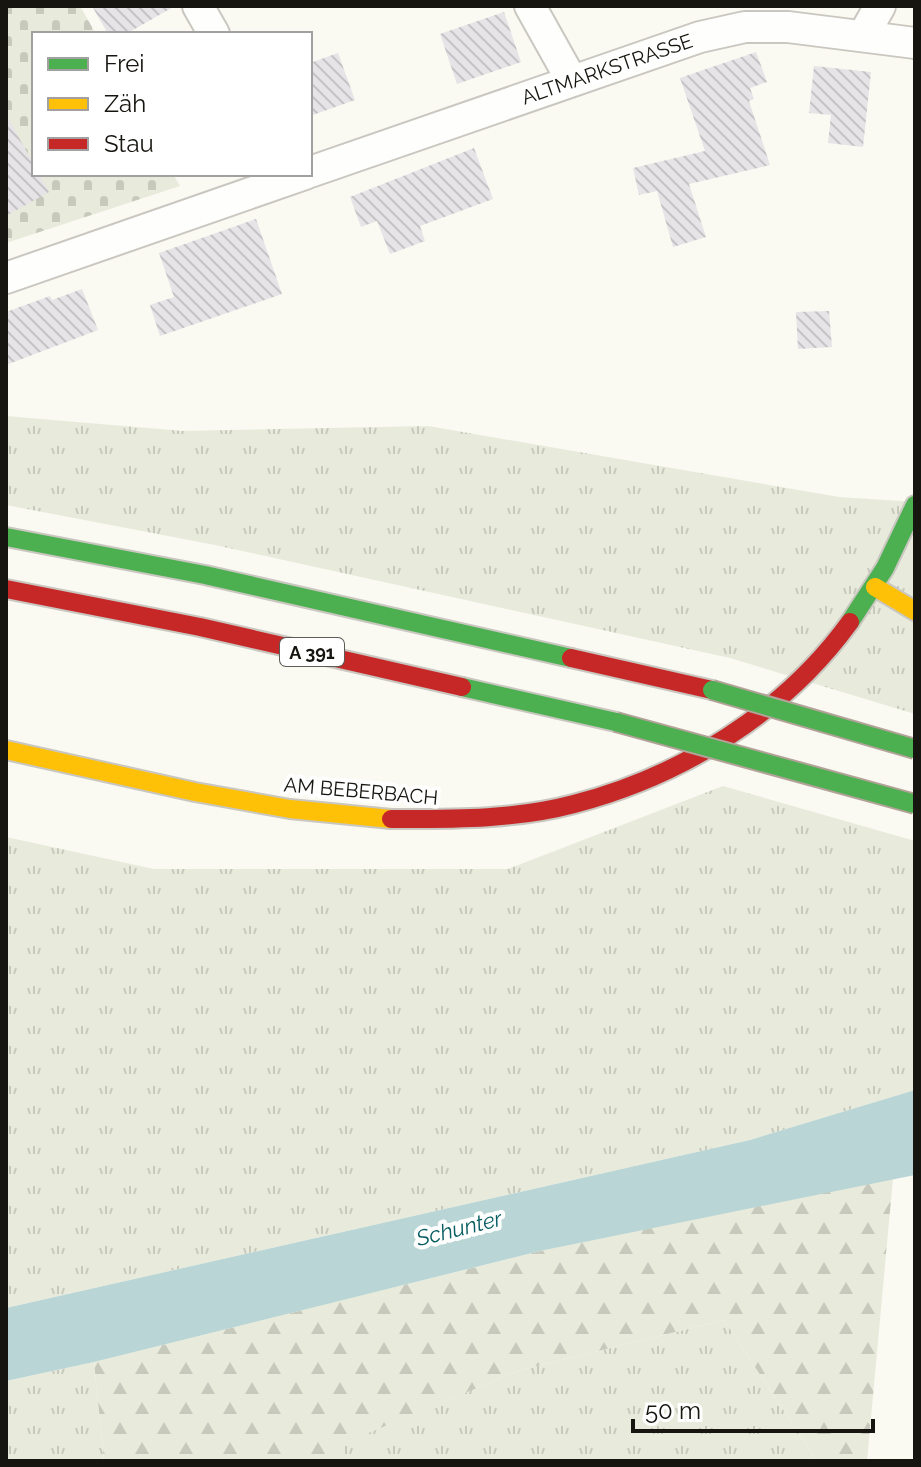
<svg xmlns="http://www.w3.org/2000/svg" width="921" height="1467" font-family="Raleway,sans-serif">
	<style>
		.grass { fill: url(#grass-tufts) }
		.forest { fill: url(#forest-firs) }
		.cemetery { fill: url(#cemetery-stones) }
		.water { fill: #bad5d5 }
		.building { fill: url(#building-back-hatch) }
		.lines { fill: none; stroke-linecap: round; stroke-linejoin: round }
		.street-casing { stroke: #c9c7c0; stroke-width: 34 }
		.fast-casing { stroke: #c9c7c0; stroke-width: 22 }
		.slow-casing { stroke: #c9c7c0; stroke-width: 22 }
		.jam-casing { stroke: #c9c7c0; stroke-width: 22 }
		.street { stroke: #fefefd; stroke-width: 30 }
		.fast { stroke: #4caf50; stroke-width: 18 }
		.slow { stroke: #ffc107; stroke-width: 18 }
		.jam { stroke: #c62828; stroke-width: 18 }
		.fast-bridge-casing { stroke: #b2a298; stroke-width: 22; stroke-linecap: butt }
		.fast-bridge { stroke: #4caf50; stroke-width: 18 }
		.labels { text-anchor: middle; dominant-baseline: central; stroke-width: 8; stroke-linejoin: round; paint-order: stroke }
		.shield { fill: #fff; stroke: #5d5b57; stroke-width: 2 }
		.shield-label { font-size: 18px; font-weight: bold; fill: #17150f }
		.street-label { font-size: 20px; fill: #17150f; stroke: #fff }
		.water-label { font-size: 22px; font-style: italic; fill: #085d63; stroke: #fff }
	</style>
	<defs>
		<pattern id="grass-tufts" width="24" height="20" patternUnits="userSpaceOnUse" patternTransform="scale(2)"><rect width="24" height="20" fill="#e8ebdc"/><path d="M3 7l-1-3M5 7V3M7 7l1-3M15 17l-1-3M17 17v-4M19 17l1-3" fill="none" stroke="#c6c9bc"/></pattern>
		<pattern id="forest-firs" width="22" height="20" patternUnits="userSpaceOnUse" patternTransform="scale(2)"><rect width="22" height="20" fill="#e8ebdc"/><path d="M5 1l3.5 6h-7zM16 11l3.5 6h-7z" fill="#c6c9bc"/></pattern>
		<pattern id="cemetery-stones" width="16" height="16" patternUnits="userSpaceOnUse" patternTransform="scale(2)"><rect width="16" height="16" fill="#e8ebdc"/><path d="M2 7V4a2 2 0 0 1 4 0v3zM10 15v-3a2 2 0 0 1 4 0v3z" fill="#c6c9bc"/></pattern>
		<pattern id="building-back-hatch" width="6" height="6" patternUnits="userSpaceOnUse" patternTransform="scale(2)"><rect width="6" height="6" fill="#e7e4e7"/><path d="M-1 5l2 2M0 0l6 6M5-1l2 2" fill="none" stroke="#c5c3c5"/></pattern>
	</defs>
	<rect width="100%" height="100%" fill="#faf9f2"/>
	<!-- grass -->
	<path class="grass" d="M6,416l177,15 245,-5 411,71 76,5v212l-185,-56 -515,-113 -209,-40z
		M723,786l192,55v249l-165,50 -744,168v-471l148,32h354z
		M724,1320l93,141h-474v-18l178,-73z
		M94,1362l10,99h-98v-80z"/>
	<!-- forest -->
	<path class="forest" d="M893,1178l-26,283h-50l-93,-141 -203,50 -177,73 -1,18h-239l-10,-99 446,-111z"/>
	<!-- cemetery -->
	<path class="cemetery" d="M6,6h74l16,28h-62v140h139l7,12 -174,57z"/>
	<!-- water -->
	<path class="water" d="M915,1090v85l-375,76 -446,111 -88,19v-73l744,-168z"/>
	<!-- building -->
	<path class="building" d="M92,6h83l-49,28h-18z
		M504,12l17,50 -64,22 -17,-50z
		M756,52l11,30 -17,6 4,11 -5,2 21,64 -81,19 17,53 -33,10 -16,-56 -18,4 -6,-27 72,-17 -25,-73z
		M338,53l17,47 -45,16v-53z
		M814,66l57,6 -8,75 -35,-4 3,-28 -22,-2z
		M6,114l28,51v9h5l10,18 -43,24z
		M474,148l19,51 -73,27 5,15 -35,13 -13,-33 -16,6 -11,-30z
		M256,219l26,75 -122,42 -10,-31 24,-8 -15,-44z
		M82,289l16,41 -92,35v-53l44,-16 2,4z
		M829,311l3,36 -34,2 -2,-37z"/>
	<g class="lines">
		<!-- street casing -->
		<g class="street-casing">
			<path id="street" d="M198,6l16,28
				M530,6l42,75
				M863,36l17,-30
				M310,172l390,-135 45,-10h43l127,16
				M6,278l299,-104"/>
		</g>
		<!-- fast casing -->
		<g class="fast-casing">
			<path id="fast" d="M6,537l199,38 366,83
				M850,622l35,-54 30,-63
				M462,687l154,35"/>
		</g>
		<!-- slow casing -->
		<g class="slow-casing">
			<path id="slow" d="M875,587l40,24
				M6,750l189,42 95,17 101,10"/>
		</g>
		<!-- jam casing -->
		<g class="jam-casing">
			<path id="jam" d="M6,589l194,38 262,60
				M571,658l141,32
				M391,819c60,0 123,1 183,-15 108,-28 210,-91 276,-182"/>
		</g>
		<!-- street -->
		<use href="#street" class="street"/>
		<!-- fast -->
		<use href="#fast" class="fast"/>
		<!-- slow -->
		<use href="#slow" class="slow"/>
		<!-- jam -->
		<use href="#jam" class="jam"/>
		<!-- fast-bridge casing -->
		<g class="fast-bridge-casing">
			<path id="fast-bridge" d="M712,690l203,59
				M616,722l299,82"/>
		</g>
		<!-- fast-bridge -->
		<use href="#fast-bridge" class="fast-bridge"/>
	</g>
	<g class="labels">
		<!-- shield labels -->
		<rect class="shield" x="280" y="638" width="64" height="28" rx="6"/>
		<g class="shield-label">
			<text x="312" y="652">A 391</text>
		</g>
		<!-- street labels -->
		<g class="street-label">
			<text transform="translate(607 69) rotate(-19)">ALTMARKSTRASSE</text>
			<text transform="translate(361 791) rotate(5)">AM BEBERBACH</text>
		</g>
		<!-- water labels -->
		<g class="water-label">
			<text transform="translate(459 1228) rotate(-14)">Schunter</text>
		</g>
	</g>
	<!-- border -->
	<rect width="921" height="1467" fill="none" stroke="#17150f" stroke-width="16"/>
	<!-- legend -->
	<rect x="32" y="32" width="280" height="144" fill="#ffffff" stroke="#a2a19f" stroke-width="2"/>
	<rect x="48" y="58" width="40" height="12" fill="#4caf50" stroke="#a2a19f" stroke-width="2"/>
	<text x="104" y="72" font-size="24" fill="#17150f">Frei</text>
	<rect x="48" y="98" width="40" height="12" fill="#ffc107" stroke="#a2a19f" stroke-width="2"/>
	<text x="104" y="112" font-size="24" fill="#17150f">Zäh</text>
	<rect x="48" y="138" width="40" height="12" fill="#c62828" stroke="#a2a19f" stroke-width="2"/>
	<text x="104" y="152" font-size="24" fill="#17150f">Stau</text>
	<!-- scale -->
	<path d="M633 1419v12h240v-12" fill="none" stroke="#17150f" stroke-width="4"/>
	<text x="645" y="1419" font-size="24" fill="#17150f" stroke="#ffffff" stroke-width="6" paint-order="stroke">50 m</text>
</svg>
